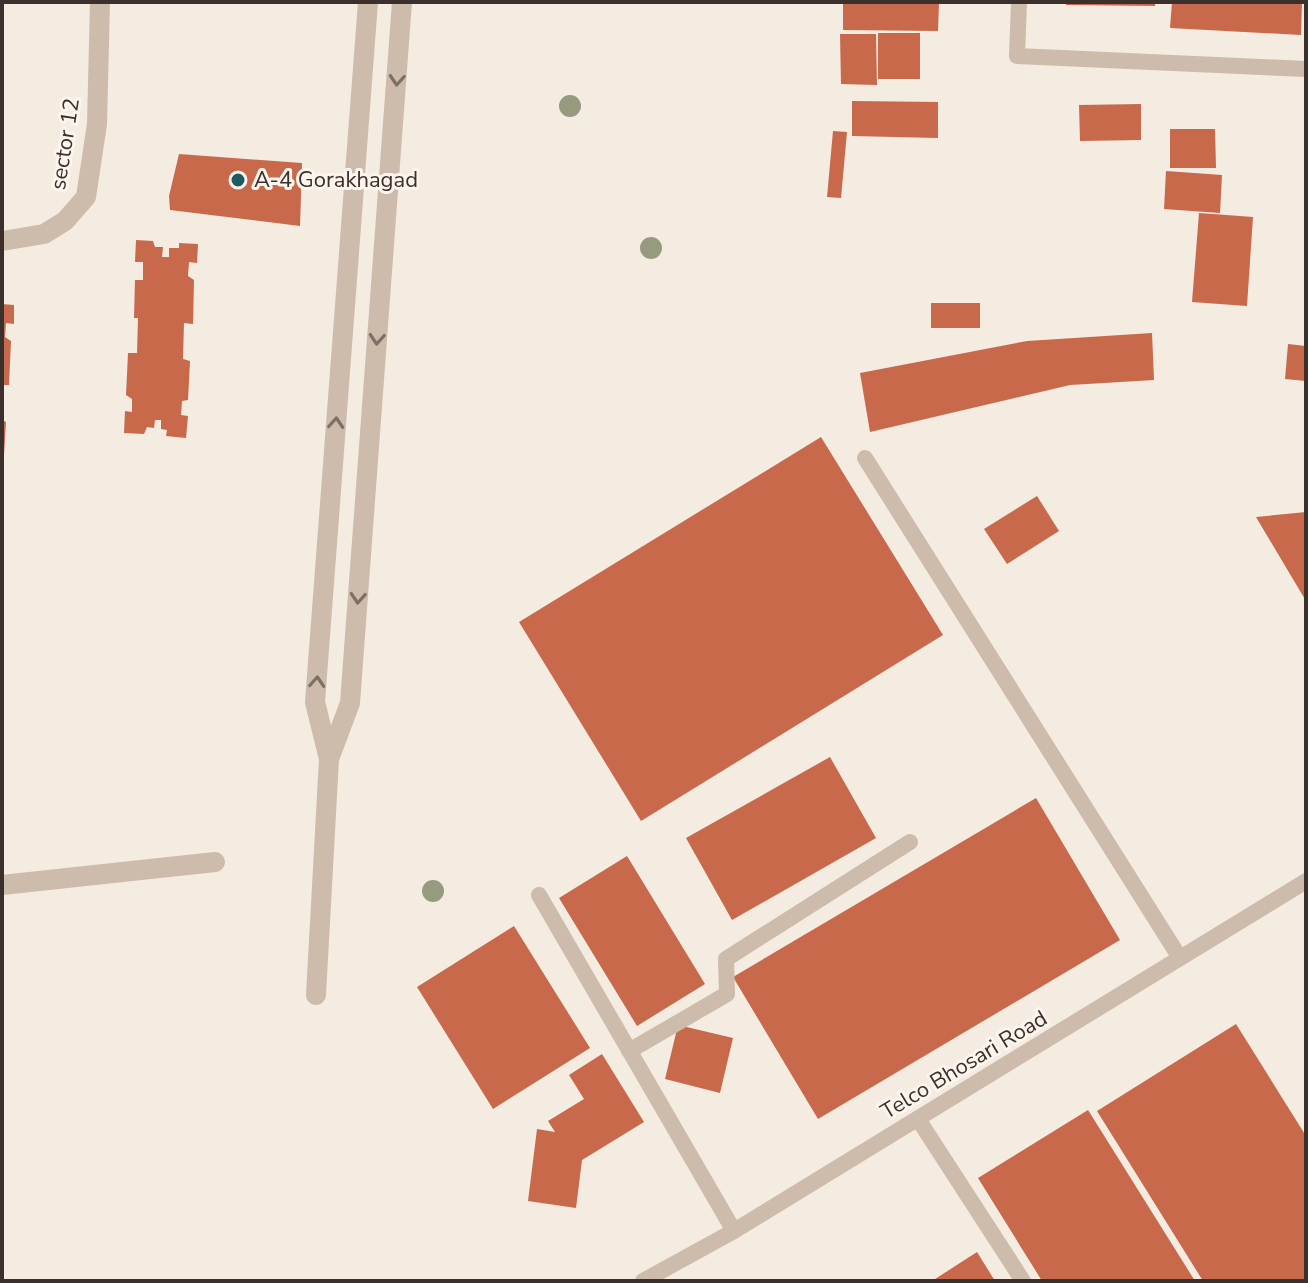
<svg xmlns="http://www.w3.org/2000/svg" width="1308" height="1283" font-family="'Nunito Sans',sans-serif">
	<style>
		.building { fill: #c8694b }
		.lines { fill: none; stroke-linecap: round; stroke-linejoin: round }
		.lane { stroke: #cdbbac; stroke-width: 16 }
		.street { stroke: #cdbbac; stroke-width: 20 }
		.tree { fill: #969b7f }
		.oneway { stroke: #7d6f65 }
		.poi-dot { fill: #1f5a5e; stroke: #fbf5ee; stroke-width: 3 }
		.labels { text-anchor: middle; dominant-baseline: central; stroke-width: 6; stroke-linejoin: round; paint-order: stroke }
		.street-label { font-size: 22px; fill: #3b302b; stroke: #fbf5ee }
		.poi-label { font-size: 22px; fill: #3b302b; stroke: #fbf5ee; text-anchor: start }
	</style>
	<rect width="100%" height="100%" fill="#f4ebe1"/>
	<!-- building -->
	<path class="building" d="M843,2h96l-1,29 -95,-1z
		M1066,2h89v4l-89,-1z
		M1172,2h130l-1,33 -131,-7z
		M878,33h42v46h-42z
		M840,34h36l1,51 -36,-1z
		M852,101l86,1v36l-86,-2z
		M1141,104v36l-61,1 -1,-36z
		M1170,129h45l1,39h-46z
		M833,131l14,1 -6,66 -14,-1z
		M179,154l123,9 -2,63 -130,-16 -1,-14z
		M1166,171l56,4 -2,38 -56,-4z
		M1199,213l54,4 -6,89 -55,-4z
		M136,240l17,1 2,6h8l-1,10h7v-9h10v-5l19,1 -1,19 -8,-1 -1,14 6,4 -1,44 -9,-1 -1,36 7,2 -2,39 -6,1 -1,14 7,1 -2,22 -20,-2 1,-6 -6,-1v-9h-6l-1,8 -7,-1 -3,7 -20,-1 1,-22 7,1v-13l-6,-4 2,-42h9l1,-35h-4l1,-38h8v-18h-8z
		M931,303h49v25h-49z
		M2,304l12,1v19l-8,-1 -1,14 6,4 -2,44h-7z
		M1152,333l2,47 -84,5 -200,47 -10,-59 167,-32z
		M1288,344l18,2v35l-21,-2z
		M2,420l4,2 -2,33h-2z
		M821,437l122,198 -302,186 -122,-199z
		M1037,496l22,35 -52,33 -23,-35z
		M1306,512v89l-50,-84z
		M830,757l46,81 -144,82 -46,-82z
		M1036,798l84,142 -302,179 -85,-142z
		M627,856l78,128 -68,42 -78,-128z
		M514,926l76,122 -97,61 -76,-122z
		M1236,1024l70,112v145h-103l-106,-170z
		M678,1025l55,13 -13,55 -55,-14z
		M602,1054l42,68 -62,38 -6,48 -48,-7 9,-72 18,3 -7,-11 36,-22 -15,-24z
		M1088,1110l107,171h-153l-64,-103z
		M977,1252l18,29h-63z"/>
	<g class="lines">
		<!-- lane -->
		<path class="lane" d="M1019,2l-2,54 289,13
			M865,458l315,500
			M539,895l195,336
			M629,1051l98,-57 -1,-35 184,-117
			M918,1119l105,162
			M643,1281l91,-50 572,-350"/>
		<!-- street -->
		<path class="street" d="M2,241l42,-7 21,-13 21,-24 11,-73 3,-122
			M329,759l21,-56 52,-701
			M2,885l213,-23
			M316,995l13,-236 -14,-57 53,-700"/>
	</g>
	<!-- trees -->
	<g class="tree">
		<circle cx="570" cy="106" r="11"/>
		<circle cx="651" cy="248" r="11"/>
		<circle cx="433" cy="891" r="11"/>
	</g>
	<!-- one-way arrows -->
	<defs><path id="oneway-chevron" d="M-2-3.5L2.5 0L-2 3.5" fill="none" stroke-width="1.6" stroke-linecap="round" stroke-linejoin="round" transform="scale(2)"/></defs>
	<g class="oneway">
		<use href="#oneway-chevron" transform="translate(397 80) rotate(94)"/>
		<use href="#oneway-chevron" transform="translate(377 339) rotate(94)"/>
		<use href="#oneway-chevron" transform="translate(336 423) rotate(-86)"/>
		<use href="#oneway-chevron" transform="translate(358 598) rotate(94)"/>
		<use href="#oneway-chevron" transform="translate(317 682) rotate(-86)"/>
	</g>
	<!-- markers -->
	<circle class="poi-dot" cx="238" cy="180" r="8"/>
	<g class="labels">
		<!-- street labels -->
		<g class="street-label">
			<text transform="translate(65 144) rotate(-81)">sector 12</text>
			<text transform="translate(964 1065) rotate(-31)">Telco Bhosari Road</text>
		</g>
		<!-- poi labels -->
		<g class="poi-label">
			<text x="254" y="180">A-4 Gorakhagad</text>
		</g>
	</g>
	<!-- border -->
	<rect width="1308" height="1283" fill="none" stroke="#3b302b" stroke-width="8"/>
</svg>
